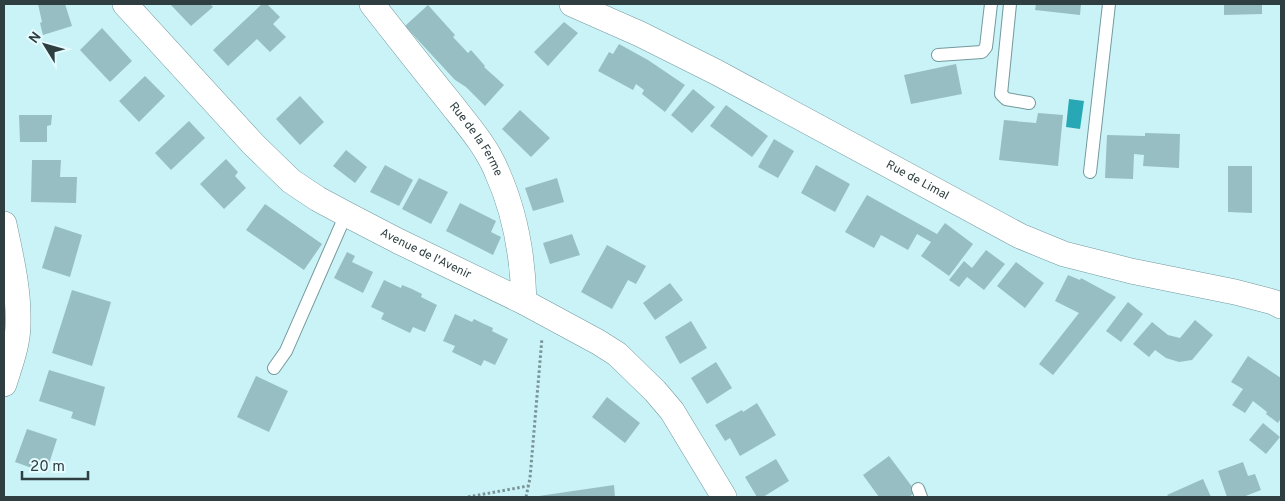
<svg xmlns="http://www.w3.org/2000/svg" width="1285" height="501" font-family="Overpass,sans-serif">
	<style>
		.water { fill: #28a8b4 }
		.building { fill: #97bec3 }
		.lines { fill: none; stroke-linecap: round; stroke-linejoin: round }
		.service-casing { stroke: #73999d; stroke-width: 14 }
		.minor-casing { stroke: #73999d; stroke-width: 26 }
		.path { stroke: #789497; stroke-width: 3; stroke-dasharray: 2.5 2.5; stroke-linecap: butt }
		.service { stroke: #fff; stroke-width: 12 }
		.minor { stroke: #fff; stroke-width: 25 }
		.labels { text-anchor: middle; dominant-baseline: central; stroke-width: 4.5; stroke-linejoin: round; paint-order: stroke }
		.street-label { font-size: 12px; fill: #2f3f41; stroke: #e4fcff }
	</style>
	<rect width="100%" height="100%" fill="#caf3f7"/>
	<!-- water -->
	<path class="water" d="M1069,99l15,2 -4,28 -14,-2z"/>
	<!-- building -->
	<path class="building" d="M38,4h27l7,22 -29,9 -3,-12 2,-1z
		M170,4h40l3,3 -22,19z
		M262,4h5l13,13 -7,7 13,13 -16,15 -13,-13 -29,27 -15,-16z
		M1036,4h45l-1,11 -45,-5z
		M1224,4h38v10l-38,1z
		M428,5l27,30 -2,2 15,16 3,-3 14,16 -1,1 20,18 -19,21 -19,-19 -11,-7 -50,-54z
		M564,22l14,11 -30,33 -14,-14z
		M102,28l30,33 -22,21 -30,-32z
		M619,44l29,16 37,25 -20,27 -23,-18 2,-4 -8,-6 -3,6 -35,-19 11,-19 4,2z
		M956,64l6,30 -51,10 -7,-29z
		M145,76l20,20 -26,26 -20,-21z
		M693,89l22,18 -23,26 -21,-18z
		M300,96l24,26 -24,23 -24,-26z
		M726,105l42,31 -16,21 -42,-31z
		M520,110l30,28 -19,19 -29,-28z
		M1038,113l25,2 -5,51 -59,-6 5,-40 32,3z
		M19,115h33l-1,10 -4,1v16h-27z
		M189,121l16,17 -34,32 -16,-17z
		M1145,133l35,1 -1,34 -36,-2 1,-11 -10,-1 -1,25 -28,-1 2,-43 38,1z
		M774,139l20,12 -16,27 -20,-11z
		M346,150l21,17 -12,16 -22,-17z
		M226,159l12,13 -3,4 11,12 -22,21 -24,-25z
		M32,160h29l-1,17h17l-1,26 -45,-1z
		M385,165l28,15 -14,26 -29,-14z
		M816,165l34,19 -15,28 -34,-19z
		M1228,166h24v47l-24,-1z
		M419,178l29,14 -17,32 -29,-15z
		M557,178l7,24 -31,9 -8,-23z
		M867,195l70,39 8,-11 28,21 -24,32 -28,-20 10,-14 -14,-8 -9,16 -27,-15 -7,13 -29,-16z
		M460,203l36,18 -5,11 10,5 -8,18 -47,-24z
		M265,204l57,40 -18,26 -58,-40z
		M55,226l27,9 -12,42 -28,-9z
		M572,234l8,21 -30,9 -7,-21z
		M607,245l39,21 -10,18 -8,-4 -16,29 -31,-17z
		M986,250l19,14 -21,26 -17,-13 -8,10 -10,-7 15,-19 8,7z
		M347,252l8,4 -3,6 21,10 -10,21 -29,-15z
		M1016,262l28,21 -19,25 -28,-22z
		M1068,275l12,5 1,-2 35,19 -63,78 -14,-11 40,-51 -24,-12z
		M384,280l17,8 1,-3 10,4 10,5 -1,3 16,8 -12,27 -12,-5 -3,6 -29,-14 3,-6 -13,-6z
		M670,283l13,17 -28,20 -12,-17z
		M72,290l39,12 -19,64 -40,-13z
		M1128,302l15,12 -22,28 -15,-11z
		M455,314l17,8 2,-3 10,5 9,4 -1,3 16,8 -13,26 -11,-5 -3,6 -14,-7 -15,-7 3,-6 -12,-5z
		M1195,320l18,15 -21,25 -13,2 -13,-4 -11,-8 -6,7 -16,-13 19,-22 16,13 12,3z
		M691,321l16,27 -27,16 -15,-27z
		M1248,356l33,22v40l-3,5 -12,-9 1,-2 -14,-11 -8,12 -13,-8 11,-16 -12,-7z
		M716,362l16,26 -25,16 -16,-26z
		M49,370l56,17 -10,39 -24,-8 2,-6 -34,-11z
		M256,376l32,15 -19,41 -32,-15z
		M607,397l33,26 -15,20 -33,-26z
		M757,403l19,32 -36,21 -10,-18 -5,3 -10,-16 27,-15 1,2z
		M1263,423l17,14 -14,17 -17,-14z
		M27,429l30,10 -11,34 -31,-11z
		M889,456l27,36 -7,5h-30l-16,-22z
		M776,459l13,22 -26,16h-6l-12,-20z
		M1243,462l5,14 7,-2 6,16 -18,7h-16l-9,-26z
		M1203,479l8,18h-42l-2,-2z
		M614,485l1,12h-76v-1z"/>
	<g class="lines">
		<!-- service casing -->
		<g class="service-casing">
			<path id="service" d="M1010,4l-9,90 5,5 23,4
				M938,55l44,-3 4,-5 5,-43
				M1090,172l19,-168
				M274,368l12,-17 60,-137
				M918,489l3,8"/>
		</g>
		<!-- minor casing -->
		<g class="minor-casing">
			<g id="minor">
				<path id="s1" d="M125,4l128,140 38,37 27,18 28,15 52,27 126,61 74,40 19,12 38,37 17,20 52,86"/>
				<path id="s2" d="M372,4c25,32 50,64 76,96 17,22 38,45 49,72 18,40 26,86 27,130"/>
				<path id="s3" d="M572,4l68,30 76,38 304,164 44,18 67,17 104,21 38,10 8,4"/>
				<path d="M4,224c7,33 15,66 14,100 0,20 -8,41 -14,60"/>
			</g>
		</g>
		<!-- path -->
		<path class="path" d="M468,497l60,-11
			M526,497l4,-19 12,-140"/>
		<!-- service -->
		<use href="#service" class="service"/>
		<!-- minor -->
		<use href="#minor" class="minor"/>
	</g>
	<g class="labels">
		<!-- street labels -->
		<g class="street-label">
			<text stroke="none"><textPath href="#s2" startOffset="171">Rue de la Ferme</textPath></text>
			<text stroke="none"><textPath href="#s3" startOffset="388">Rue de Limal</textPath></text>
			<text stroke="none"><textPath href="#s1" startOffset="396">Avenue de l'Avenir</textPath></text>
		</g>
	</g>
	<!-- border -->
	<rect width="1285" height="501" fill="none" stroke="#2f3f41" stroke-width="10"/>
	<!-- north arrow -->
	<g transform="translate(45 45) rotate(307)" stroke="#e4fcff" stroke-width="4" paint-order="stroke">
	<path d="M0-4L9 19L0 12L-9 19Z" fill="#2f3f41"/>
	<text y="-8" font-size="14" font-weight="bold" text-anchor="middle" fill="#2f3f41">N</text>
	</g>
	<!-- scale -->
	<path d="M22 471v8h66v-8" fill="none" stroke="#2f3f41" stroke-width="2.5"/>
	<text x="30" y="471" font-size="15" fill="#2f3f41" stroke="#e4fcff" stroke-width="4" paint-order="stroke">20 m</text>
</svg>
